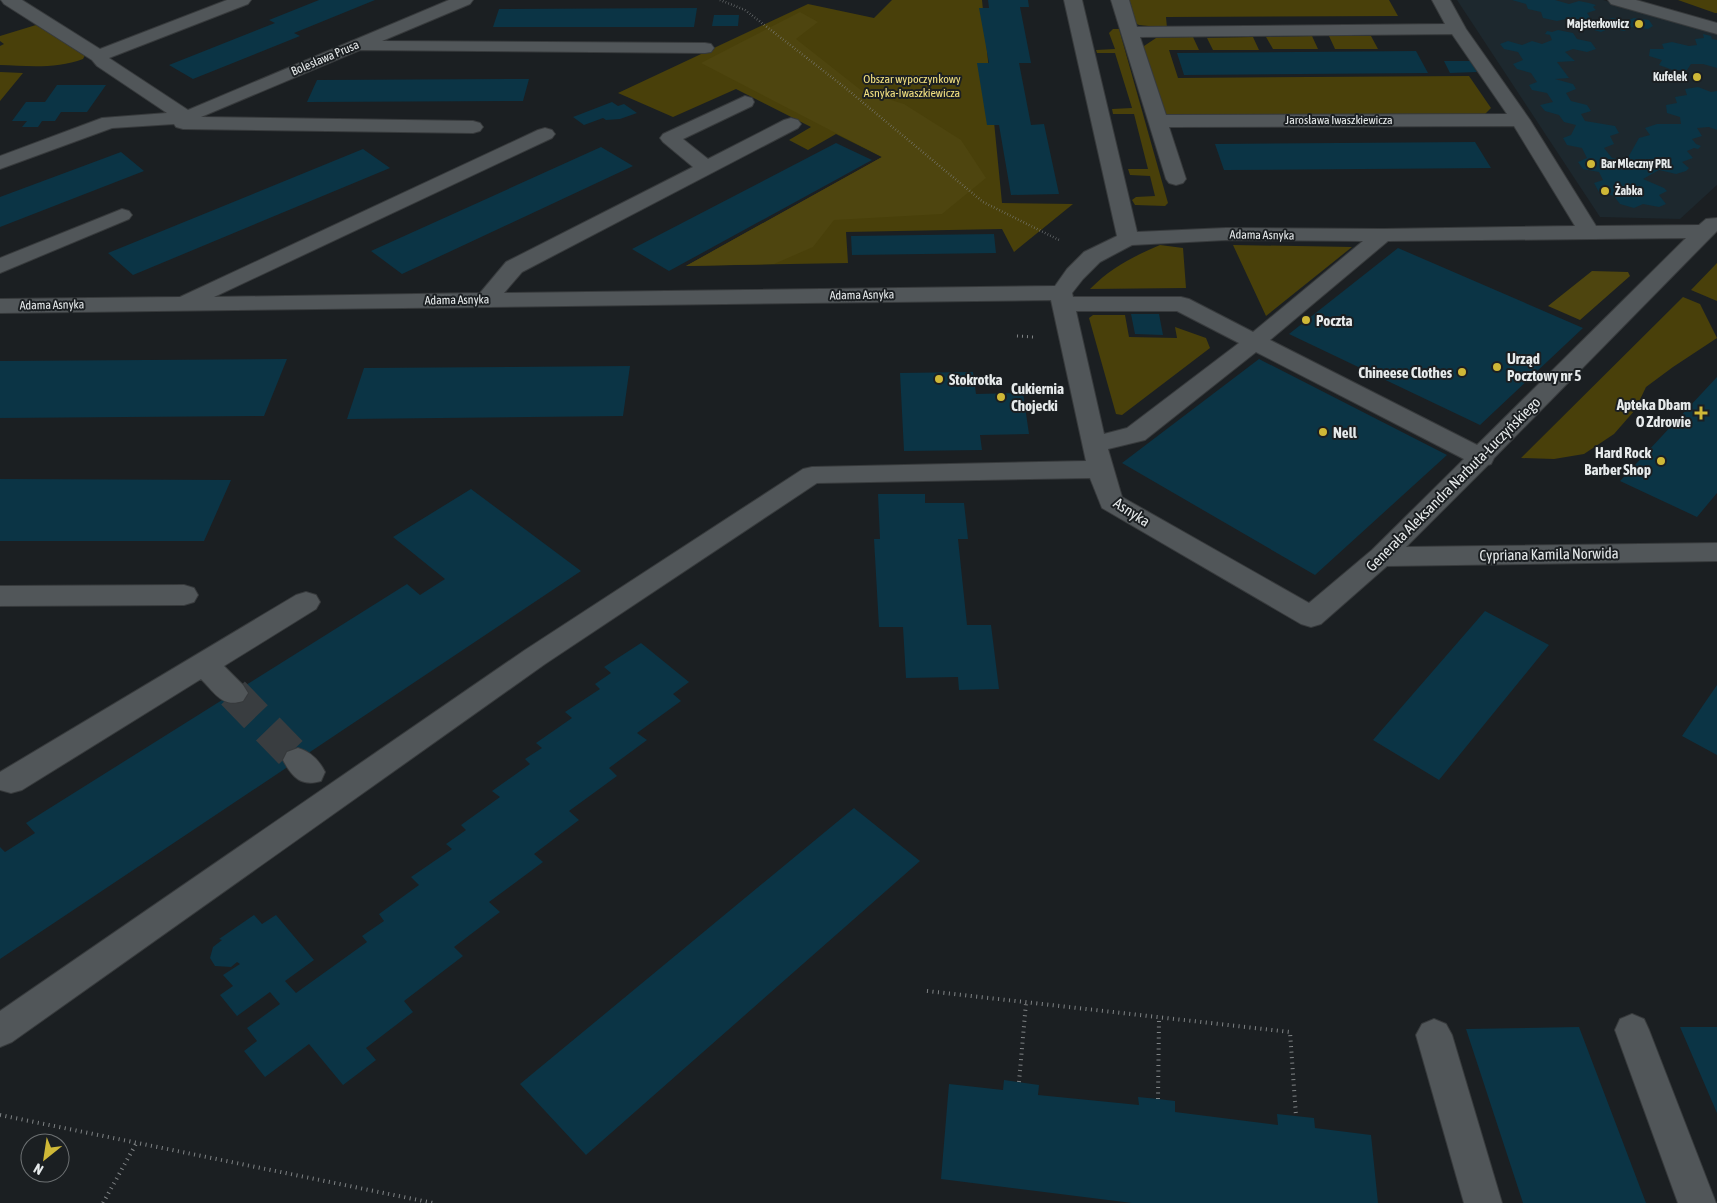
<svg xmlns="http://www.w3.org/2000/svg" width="1717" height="1203" font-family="'Asap Condensed',sans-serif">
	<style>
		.built { fill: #1d282e }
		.green { fill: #49400a }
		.forest { fill: #4e450f }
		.building { fill: #0b3445 }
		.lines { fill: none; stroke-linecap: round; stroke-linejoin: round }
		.minor-tunnel { stroke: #393d40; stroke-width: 33; stroke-dasharray: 33 17; stroke-linecap: butt }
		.minor-casing { stroke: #373a3c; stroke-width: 2 }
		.path-far2 { stroke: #808486; stroke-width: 2.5; stroke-dasharray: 0.5 2.5; stroke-linecap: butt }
		.path-far1 { stroke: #808486; stroke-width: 3; stroke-dasharray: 1 4; stroke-linecap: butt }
		.path { stroke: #808486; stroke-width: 4; stroke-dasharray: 1 4.5; stroke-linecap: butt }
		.minor { fill: #515659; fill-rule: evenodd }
		.poi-dot { fill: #cfb837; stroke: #1b1f22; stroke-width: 2 }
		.labels { text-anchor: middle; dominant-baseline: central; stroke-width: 4; stroke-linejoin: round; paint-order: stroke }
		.far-poi-label { font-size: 12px; font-weight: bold; fill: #e6eaeb; stroke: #1b1f22; text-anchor: end }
		.far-street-label { font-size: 12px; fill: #e6eaeb; stroke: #1b1f22 }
		.far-park-label { font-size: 12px; fill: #f3e181; stroke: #1b1f22 }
		.poi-label { font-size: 15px; font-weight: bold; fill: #e6eaeb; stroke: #1b1f22; text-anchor: start }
		.street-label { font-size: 15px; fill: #e6eaeb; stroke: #1b1f22 }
	</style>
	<rect width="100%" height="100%" fill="#1b1f22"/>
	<!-- built -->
	<path class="built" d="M1457,0h146l114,34v151l-37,34 -80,-2z"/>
	<!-- green -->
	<path class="green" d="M892,0h90l20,203 71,1 -59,48 -12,-23 -156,3 2,31 -162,3 196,-109 -46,-23 -28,16 -19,-10 22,-13 -75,-38 -63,28 -55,-24 190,-89 66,14z
		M1125,0h264l9,16 -232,1 1,11 -28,-3 -8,-4z
		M1678,0h39v13h-2z
		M36,25l50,28 -3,6c-26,10 -56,7 -83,6v-19l4,-2 -4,-3v-5z
		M1113,29h6l49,174 -3,3 -30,-1 -3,-5 4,-3 19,-1 -5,-20 -20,-1 -2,-6h20l-14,-55h-21l-1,-5 20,-1 -17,-55h-18l-1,-3 19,-1 -6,-16z
		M1312,36l6,13h-45l-7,-12z
		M1329,36h42l7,13h-43z
		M1193,37l6,13h-30l9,28 291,-2 22,32 -7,7 -307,2 -14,-4 -22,-65 15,-10z
		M1253,37l6,13h-46l-6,-12z
		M0,72l23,1 -23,28z
		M1160,245l23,3 3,40 -96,1c22,-22 42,-32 70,-44z
		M1233,245l119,2 -86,69z
		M1717,263v38l-26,-11z
		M1683,297l17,7 17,34 -44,29 -27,20 -11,23 -21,24 -30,20 -30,5 -33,-1z
		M1093,315h32l4,22 48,1 -2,-11 31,11 4,10 -88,67 -6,-1 -27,-96z"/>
	<!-- forest -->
	<path class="forest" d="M800,12l18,10 -22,17 66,52 42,13 57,36 25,38 -44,36 -108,6 -21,27 -39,17 -88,2 196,-109 -181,-94z
		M1592,271l36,1 2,4 -50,44 -32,-14z"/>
	<!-- building -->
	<path class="building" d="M319,0h56l-81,33 6,3 -107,43 -24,-14 106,-42 -6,-3z
		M988,0h40l1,7h-9l11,56h-12l12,62 13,-1 15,70 -48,1 -12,-70h-12l-10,-62h12l-10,-55h10z
		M1512,0h43l14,4 10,-3 10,2 7,2 -3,2 3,3 -9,3 4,6 12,2 9,-3 14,3 8,-3 15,2 4,6 -5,3 -16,-2 -8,4 -14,-3 -9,4 -14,-4 -6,-6 -15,-3 -9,2 -14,-3 -2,-6 -13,-3 -2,-5z
		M697,8l-3,19h-201l6,-18z
		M714,15h25l-1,11h-26z
		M1558,30l15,3 4,6 14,3 5,7 -9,3 -14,-3 -8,3 10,9 -18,1 12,16 -14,1 18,5 3,5 -10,4 5,8 16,4 4,6 -10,3 4,7 30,5 4,7 -9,3 4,8 -10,4 8,10 14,3 13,-23 11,-3 -5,-7 12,-4h24l-1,-7 -13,-4 -1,-8 11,-2 -2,-6 12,-2 -2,-6 13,-2 13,5 6,-1v39l-8,-3 -12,1 5,8 -10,3 4,5 5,2 -3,3 -4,-1 -7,3 6,7 -11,4 7,6 -3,3 -10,3 -17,-4 -16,9 21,9 3,3 -8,4 7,9 -7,3 -16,-3 -9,4 -14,-4 -6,-8 -15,-4 -5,-9 9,-3 -4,-8 -16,-3 -5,-7 9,-4 -5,-10 -15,-3 -4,-7 8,-3 5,-10 -12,-3 -5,-7 -14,-4 -5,-6 13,-3 -6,-9 -15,-3 -3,-5 8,-3 -6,-9 -14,-4 -4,-5 10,-4 -5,-8 -14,-3 -4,-5 8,-3 14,4 10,-4 10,3 10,-4 -2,-5 -5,-1 2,-3 5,1z
		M1703,34l8,2 1,3 5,1v28l-14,-4h-12l-4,6h-14l-14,-5 3,-5 -13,-4 1,-7h14l-2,-5 10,-2 17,4 8,-1 -2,-6 9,-1z
		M1416,51l12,22 -244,2 -7,-22z
		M1444,61h26l7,11 -27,1z
		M529,79l-6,22 -216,1 10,-22z
		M57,85h49l-19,27h-26l-6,9h-13l-4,6h-16l5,-6h-15l14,-19h19z
		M612,102l6,4 6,-2 13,9 -17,6 -14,1 -3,-2 -19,7 -11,-8z
		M1475,142l16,26 -267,2 -9,-26z
		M836,143l36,17 -203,111 -37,-22z
		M601,147l32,19 -231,108 -31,-23z
		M363,149l27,19 -257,107 -25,-22z
		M121,152l23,19 -144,56v-30z
		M994,234l2,19 -144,2 -1,-19z
		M1398,248l185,80 -103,97 -191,-91z
		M1131,314h28l4,21 -28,-1z
		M287,359l-23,57 -264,2v-57z
		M1259,359l188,96 -132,120 -193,-112z
		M630,366l-7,50 -276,3 17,-51z
		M973,372l3,22 47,-1 6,41 -49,1 2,15 -78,1 -4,-78z
		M1717,377v116l-20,24 -77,-36z
		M0,479l231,1 -27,61h-204z
		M471,489l110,82 -581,388v-112l5,5 30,-19 -9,-10 381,-239 13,11 25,-16 -52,-42z
		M878,494h47v9h39l4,36h-10l9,86h24l8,64 -40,1 -1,-13 -52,1 -3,-51h-24l-5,-88h6z
		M1485,611l64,34 -110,135 -66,-40z
		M641,643l48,39 -16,12 8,7 -44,32 10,7 -38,28 8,8 -48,35 10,9 -45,34 9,8 -54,40 11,10 -46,35 9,9 -59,45 9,11 -47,36 10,12 -33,25 -34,-41 -44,33 -21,-26 13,-10 -10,-13 33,-24 -10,-12 -33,24 -17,-21 13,-9 -10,-11 17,-11 -3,-2 -6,5 -16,-1 -5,-8 3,-11 9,-7 -3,-1 35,-24 8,9 14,-9 38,45 -29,21 11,12 71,-51 -5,-6 22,-15 -5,-7 40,-29 -8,-8 41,-28 -6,-5 20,-14 -5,-5 39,-28 -8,-6 38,-27 -5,-5 17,-11 -6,-5 36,-25 -7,-6 35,-23 -5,-5 16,-11 -7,-6z
		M1717,685v70l-35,-19z
		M854,808l66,53 -334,294 -66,-71z
		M1579,1027l67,176h-123l-57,-174z
		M1680,1027h37v86z
		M1004,1080l35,5 -1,10 101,10 -1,-8 20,2 17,2v11l103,13 -1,-11 37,4 1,10 56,7 7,68h-246l-191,-24 8,-95 54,6z"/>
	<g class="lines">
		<!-- minor-tunnel -->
		<path class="minor-tunnel" d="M233,693l65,67"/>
		<!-- minor casing -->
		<g class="minor-casing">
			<path id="minor" d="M1,0h21l78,49 127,-49h24l-3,4 -139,54 79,52 261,-110h24l-3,4 -88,37 323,2 6,1 3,4 -3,4 -6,1 -345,-3 -159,67 272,4 7,2 3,4 -3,4 -7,2 -290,-4 -7,-2 -2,-3 -62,4 -112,41v-13l102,-38 65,-5 -70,-47 -5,-6 -88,-56z
				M1064,0h18l55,232 89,-4 157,1 192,-3 -61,-100 -345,1 17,52 -3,4 -7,2 -7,-2 -3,-4 -55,-179h18l8,27 308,-3 -13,-24h18l16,29 64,91 66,106 103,-1 7,-6 11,-1v13l-223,227 -3,6 -3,1 -82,82 311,-4v18l-330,5 -66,58 -10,3 -10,-3 -199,-116 -12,-30 -273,5 -272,181 -533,378 -12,5v-36l525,-361 278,-181 9,-2 274,-6 -35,-161 -1051,13v-14l180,-2 358,-167 7,-2 7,2 3,4 -3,4 -338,159 266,-4 26,-31 187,-95 -30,-25 -3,-4 3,-4 82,-38 7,2 2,4 -2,4 -69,33 25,20 76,-39 7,-2 7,2 3,4 -3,4 -276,144 -18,21 551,-7 12,-17 17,-17 33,-16zM1452,34l55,80 -341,1 -26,-78zM1686,238l-209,207 -207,-105 118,-99zM1226,240l137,1 -110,91 -64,-33 -8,-2h-108l-1,-4 11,-14 17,-17 32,-17zM1076,311h101l62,32 -112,85 -23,6zM1256,352l208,107 -92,91 -63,53 -187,-106 -14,-48 37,-9z
				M1608,0h28l81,23v11l-106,-30z
				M122,209l7,2 3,4 -3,4 -129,54v-15z
				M184,585l10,3 4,7 -4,7 -10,3 -184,1v-20z
				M306,592l10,3 4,7 -4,7 -92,57 19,19 5,8 -5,8c-21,7 -28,-8 -42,-22l-179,111 -11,3 -11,-3v-18l296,-177z
				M298,748c13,4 21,12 27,24l-4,9c-20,6 -29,-4 -38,-21l4,-8z
				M1632,1014l12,5 5,11 67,173h-38l-63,-173 5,-11z
				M1434,1019l12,5 6,11 50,168h-38l-48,-168 6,-11z"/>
		</g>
		<!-- path-far2 -->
		<path class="path-far2" d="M720,0l25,10 98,76 140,116 78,39"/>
		<!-- path-far1 -->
		<path class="path-far1" d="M1017,336l17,1"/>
		<!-- path -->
		<path class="path" d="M927,991l363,41 6,84
			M1019,1082l7,-79
			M1158,1099l1,-81
			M0,1115l433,88
			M103,1203l34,-61"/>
		<!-- minor -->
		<use href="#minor" class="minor"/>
	</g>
	<!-- markers -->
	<g class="poi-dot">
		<circle cx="1639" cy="24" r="5"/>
		<circle cx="1697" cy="77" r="5"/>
		<circle cx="1591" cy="164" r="5"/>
		<circle cx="1605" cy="191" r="5"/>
		<circle cx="1306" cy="320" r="5"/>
		<circle cx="1497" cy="367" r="5"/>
		<circle cx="1462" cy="372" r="5"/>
		<circle cx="939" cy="379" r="5"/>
		<circle cx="1001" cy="397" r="5"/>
		<path d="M1698.5 405.5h5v5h5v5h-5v5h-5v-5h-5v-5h5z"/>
		<circle cx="1323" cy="432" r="5"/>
		<circle cx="1661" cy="461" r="5"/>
	</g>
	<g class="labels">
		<!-- far-poi labels -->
		<g class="far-poi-label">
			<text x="1629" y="24">Majsterkowicz</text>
			<text x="1687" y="77">Kufelek</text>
			<text x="1601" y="164" text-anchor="start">Bar Mleczny PRL</text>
			<text x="1615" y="191" text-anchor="start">Żabka</text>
		</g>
		<!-- far-street labels -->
		<g class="far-street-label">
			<text transform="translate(325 58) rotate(-23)">Bolesława Prusa</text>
			<text x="1339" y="120">Jarosława Iwaszkiewicza</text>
			<text transform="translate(1262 235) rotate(1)">Adama Asnyka</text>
			<text transform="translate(862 295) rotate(-1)">Adama Asnyka</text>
			<text transform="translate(457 300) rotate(-1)">Adama Asnyka</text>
			<text transform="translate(52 305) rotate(-1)">Adama Asnyka</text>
		</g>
		<!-- far-park labels -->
		<g class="far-park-label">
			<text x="912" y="79">Obszar wypoczynkowy<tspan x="912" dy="14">Asnyka-Iwaszkiewicza</tspan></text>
		</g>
		<!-- poi labels -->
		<g class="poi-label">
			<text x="1316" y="320">Poczta</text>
			<text x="1507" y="358">Urząd<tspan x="1507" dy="17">Pocztowy nr 5</tspan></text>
			<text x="1452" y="372" text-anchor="end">Chineese Clothes</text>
			<text x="949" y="379">Stokrotka</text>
			<text x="1011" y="388">Cukiernia<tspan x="1011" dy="17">Chojecki</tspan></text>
			<text x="1691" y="404" text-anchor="end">Apteka Dbam<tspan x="1691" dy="17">O Zdrowie</tspan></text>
			<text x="1333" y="432">Nell</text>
			<text x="1651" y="452" text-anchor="end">Hard Rock<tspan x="1651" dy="17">Barber Shop</tspan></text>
		</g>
		<!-- street labels -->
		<g class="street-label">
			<text transform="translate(1453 484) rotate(-45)">Generała Aleksandra Narbuta-Łuczyńskiego</text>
			<text transform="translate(1132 512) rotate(33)">Asnyka</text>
			<text transform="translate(1549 554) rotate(-1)">Cypriana Kamila Norwida</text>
		</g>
	</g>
	<!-- north arrow -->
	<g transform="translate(45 1158) rotate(210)"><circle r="24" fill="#1b1f22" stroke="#6c7072"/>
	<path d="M0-4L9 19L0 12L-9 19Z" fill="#cfb837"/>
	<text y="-8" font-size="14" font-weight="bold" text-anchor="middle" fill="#e6eaeb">N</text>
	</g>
</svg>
